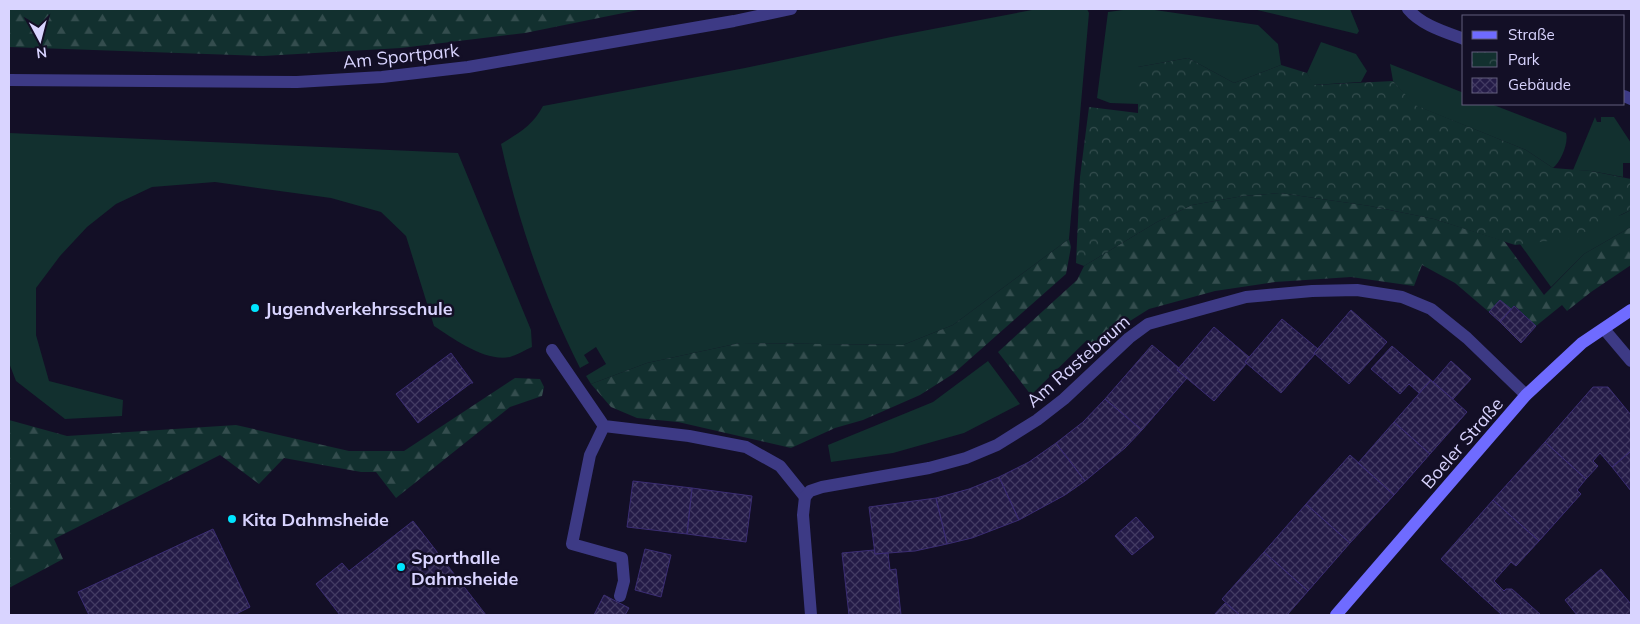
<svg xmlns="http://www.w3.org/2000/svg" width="1640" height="624" font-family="Mulish,sans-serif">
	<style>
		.grass { fill: #12302f }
		.forest { fill: url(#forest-firs) }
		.park { fill: url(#park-crowns) }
		.building { fill: url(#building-cross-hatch); stroke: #3b2d73 }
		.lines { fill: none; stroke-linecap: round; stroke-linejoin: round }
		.lane { stroke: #3d3a85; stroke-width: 12 }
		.street { stroke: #3d3a85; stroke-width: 12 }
		.secondary { stroke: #6f6bff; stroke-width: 12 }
		.poi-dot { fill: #00e5ff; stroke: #130f26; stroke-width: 2 }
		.labels { text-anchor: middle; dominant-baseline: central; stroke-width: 5; stroke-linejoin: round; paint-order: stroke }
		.street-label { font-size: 18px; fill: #d9d4ff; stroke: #130f26 }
		.poi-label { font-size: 18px; font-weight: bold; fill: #d9d4ff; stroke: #130f26; text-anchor: start }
	</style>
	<defs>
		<pattern id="forest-firs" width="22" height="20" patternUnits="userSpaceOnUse" patternTransform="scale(1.25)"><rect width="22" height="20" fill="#12302f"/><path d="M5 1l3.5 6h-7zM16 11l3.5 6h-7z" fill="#344d4e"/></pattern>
		<pattern id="park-crowns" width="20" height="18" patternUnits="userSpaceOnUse" patternTransform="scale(1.25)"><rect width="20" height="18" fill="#12302f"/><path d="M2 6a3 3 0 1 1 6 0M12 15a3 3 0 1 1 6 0" fill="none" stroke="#344d4e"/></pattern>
		<pattern id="building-cross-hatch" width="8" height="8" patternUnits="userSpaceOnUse" patternTransform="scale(1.25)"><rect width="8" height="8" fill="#241b47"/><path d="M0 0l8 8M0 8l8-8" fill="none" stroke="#433b63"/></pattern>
	</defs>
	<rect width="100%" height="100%" fill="#130f26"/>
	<!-- grass -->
	<path class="grass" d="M1037,9h50l2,4 -20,226 -116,86 -50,20 -163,-2 -93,20 -56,21 -5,-8 20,-12 -10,-17 -12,8 5,8 -9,5c-36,-71 -62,-147 -79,-224 18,-11 32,-19 42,-38l202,-38 146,-31z
		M1130,9h18l110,16 20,19 3,21 -47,18 -46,-25 -50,9v37l-28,-1 -13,-5 11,-86z
		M1253,9h97l9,22 -2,3z
		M1321,42l35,12 11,17 -6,11 -48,3 -6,-12z
		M1390,64l74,29v11h27l75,29c3,9 -5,29 -13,35l-27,-18 -112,-45 -21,-24z
		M1595,117l2,5h4v-5h13l17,26v20h-8v14l-32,-6 -18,-1z
		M9,133l449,20 73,177 1,17c-7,3 -15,8 -22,10 -25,5 -56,-18 -76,-31l-28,-90 -25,-24 -50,-14 -116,-16 -63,5 -36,17 -29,23 -27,29 -24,32v47l13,46 74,19 -1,16 -57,3 -49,-38 -7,-18z
		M1631,210v17l-47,27 -33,33 -39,-54 109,-18z
		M988,361l32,43 -56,29 -71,20 -62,9 -3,-17 105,-43z"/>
	<!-- forest -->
	<path class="forest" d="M9,9h634l-118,24 -124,15 -138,8 -254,-9z
		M1280,193l90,13 64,13 70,22 40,54 40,-41 47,-27v38l-40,27 -24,19 -5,-6 -26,21 -21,-20 -4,3 -11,-9 -11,12 -34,-29 -33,-18 -8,21 -63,-9 -76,5 -60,9 -66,18 -27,17 -25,24 -10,-10 -56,55 -33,-43 79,-72 7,-14 73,-44 35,-17 51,-9z
		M1069,239l2,8 -5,27 -113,100 -33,21 -57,25 -28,8 -44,20 -113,-26 -41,-4 -26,-11 -20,-23 56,-21 93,-20 163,2 50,-20z
		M515,378l25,1 4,8 -2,9 -32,11 -114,91 -20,-26h-15l-77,-14 -25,26 -39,-29 -166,84 9,20 -54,29v-168l58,16 169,-11 113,26h55z"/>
	<!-- park -->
	<path class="park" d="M1188,58l46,25 47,-18 26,8 7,12 79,-4 22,24 111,45 27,18 38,3 40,8v31l-59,28 -57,7 -81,-26 -64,-13 -90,-13 -37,3 -51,9 -35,17 -73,44 -8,-3 4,-86 9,-70 49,6v-46z"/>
	<!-- building -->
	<path class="building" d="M1500,300l11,9 -11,13 -11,-10z
		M1514,306l22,20 -15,17 -21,-21z
		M1351,310l36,32 -38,42 -35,-31z
		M1282,319l36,30 -4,4 1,1 -34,39 -36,-31z
		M1214,327l35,30 -4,5 2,1 -33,38 -37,-31z
		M1152,345l27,23 -2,2 10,8 -45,52 -37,-31z
		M1392,346l39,34 -12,13 -10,-9 -9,10 -29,-25z
		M451,353l22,30h-2l-53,40 -22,-29z
		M1451,361l20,18 -18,20 -20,-17z
		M1431,380l36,32 -37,42 -36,-32z
		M1593,387h15l23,28v36l-19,16 -12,-14 -7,8 5,5 -12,13 -41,-37z
		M1105,399l37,31 -17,18 -40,33 -29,-38 27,-21z
		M1394,422l36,32 -36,41 -36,-32z
		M1545,442l41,37 -9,11 4,4 -42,47 -46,-41z
		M1056,443l29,38 -20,14 -46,25 -20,-43 30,-15z
		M1631,451v40l-19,-24z
		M1350,455l44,40 -44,48 -44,-39z
		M999,477l20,43 -47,18 -25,6 -11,-46 33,-9z
		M633,481l59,7 -5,46 -60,-7z
		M692,488l60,8 -6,46 -59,-8z
		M936,498l11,46 -32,7 -40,3 -6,-47z
		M1493,500l46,41 -23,25 -5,-4 -17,19 10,10 2,-2h6l29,26h-39l-61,-56z
		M1306,504l44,39 -42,48 -44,-39z
		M1136,517l18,20 -22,18 -17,-19z
		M413,521l73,94h-146l-24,-31 26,-21 7,8z
		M213,529l37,78 -16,8h-145l-11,-23z
		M645,549l26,6 -10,42 -26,-7z
		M874,550l1,4 13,-1 2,17 6,-1 5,46h-52l-7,-62z
		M1264,552l44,39 -21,24h-47l-18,-16z
		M1601,569l30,35v11h-54l-12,-15z
		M604,595l25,13 -4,7h-31z
		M1225,603l15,12h-26z"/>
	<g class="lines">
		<!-- lane -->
		<path class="lane" d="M552,350l52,76
			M604,426l85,10 57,11 34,19 25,31
			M604,426l-14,29 -18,89 50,14 2,23 -4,15"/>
		<!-- street -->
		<path class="street" d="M1408,9c13,16 37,23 56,30
			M9,80l288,2 85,-5 86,-10 266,-46 57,-12
			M1624,96l7,3
			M1604,329l27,32
			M811,615l-8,-100 2,-18 5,-6 12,-4 107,-19 37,-10 31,-13 40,-25 27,-21 65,-61 19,-14 98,-27 66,-6 45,-1 45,7 29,12 36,29 59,57"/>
		<!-- secondary -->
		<path class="secondary" d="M1336,615l190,-220 56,-52 49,-33"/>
	</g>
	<!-- markers -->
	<g class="poi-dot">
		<circle cx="255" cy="308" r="5"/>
		<circle cx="232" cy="519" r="5"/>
		<circle cx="401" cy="567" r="5"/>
	</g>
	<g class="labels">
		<!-- street labels -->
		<g class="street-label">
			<text transform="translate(401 56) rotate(-6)">Am Sportpark</text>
			<text transform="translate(1078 361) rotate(-41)">Am Rastebaum</text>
			<text transform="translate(1462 443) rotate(-49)">Boeler Straße</text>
		</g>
		<!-- poi labels -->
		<g class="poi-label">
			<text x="265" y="308">Jugendverkehrsschule</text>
			<text x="242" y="519">Kita Dahmsheide</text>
			<text x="411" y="557">Sporthalle<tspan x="411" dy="21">Dahmsheide</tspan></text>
		</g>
	</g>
	<!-- border -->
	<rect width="1640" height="624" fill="none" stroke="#d9d4ff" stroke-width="20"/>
	<!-- legend -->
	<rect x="1462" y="15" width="162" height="90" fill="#130f26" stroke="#625e7d"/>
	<rect x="1472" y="31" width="25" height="8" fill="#6f6bff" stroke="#625e7d"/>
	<text x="1508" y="40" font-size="15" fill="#d9d4ff">Straße</text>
	<rect x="1472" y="52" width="25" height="15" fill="url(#park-crowns)" stroke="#625e7d"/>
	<text x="1508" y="65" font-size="15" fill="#d9d4ff">Park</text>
	<rect x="1472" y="78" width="25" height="15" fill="url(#building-cross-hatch)" stroke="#625e7d"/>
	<text x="1508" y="90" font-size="15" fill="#d9d4ff">Gebäude</text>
	<!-- north arrow -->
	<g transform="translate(40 40) rotate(173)" stroke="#130f26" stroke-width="4" paint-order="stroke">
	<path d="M0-4L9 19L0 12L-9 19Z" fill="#d9d4ff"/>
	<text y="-8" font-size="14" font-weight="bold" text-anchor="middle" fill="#d9d4ff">N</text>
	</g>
</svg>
